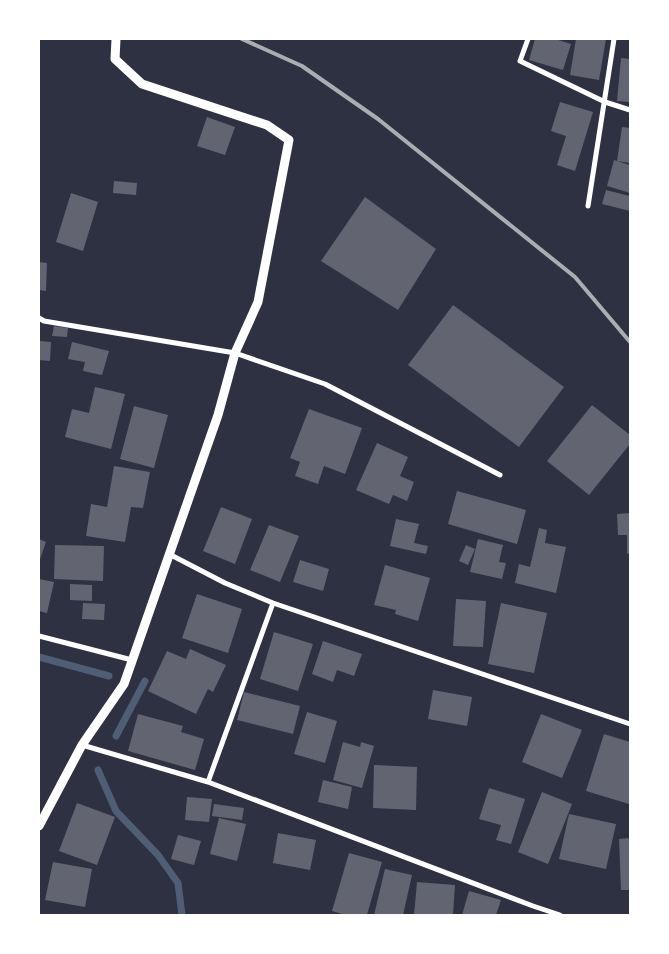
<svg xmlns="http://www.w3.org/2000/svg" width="669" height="954" font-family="'PT Sans',sans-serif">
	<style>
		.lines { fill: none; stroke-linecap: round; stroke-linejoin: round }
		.stream { stroke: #4f5d75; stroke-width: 7 }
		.building { fill: #626471 }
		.minor { stroke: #fff; stroke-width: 5 }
		.tertiary { stroke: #fff; stroke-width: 9 }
		.rail { stroke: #abadb3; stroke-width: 4 }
	</style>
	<rect width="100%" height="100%" fill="#2d3142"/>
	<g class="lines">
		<!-- stream -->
		<path class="stream" d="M39,657l70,19
			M116,736l29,-55
			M98,770l18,41 42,44 20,28 4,32"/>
	</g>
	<!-- building -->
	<path class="building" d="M535,39h20l16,5 -8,26 -34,-10z
		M576,39h30l-7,41 -29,-5z
		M621,58l9,1v43l-13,-1z
		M560,102l33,10 -18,59 -18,-6 9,-29 -15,-5z
		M207,117l28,10 -10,28 -28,-9z
		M622,127l8,1v35l-13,-2 13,4v28l-23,-7 7,-26 3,1z
		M114,181l23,2 -1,12 -23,-2z
		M606,190l24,6v15l-28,-7z
		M71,193l27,9 -15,49 -27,-9z
		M365,197l71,52 -38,61 -77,-49z
		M39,262l8,1 -1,28 -7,-1z
		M453,305l111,82 -45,60 -111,-82z
		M54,326l14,2 -1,9 -15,-1z
		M39,341l12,1 -1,19 -11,-1z
		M72,342l37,9 -7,24 -19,-4 2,-9 -17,-3z
		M95,387l30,7 -14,55 -46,-12 7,-28 17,4z
		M592,405l38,30v9l-41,51 -42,-34z
		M134,406l34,9 -14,53 -34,-9z
		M309,409l53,19 -17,46 -21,-8 -6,18 -23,-8 5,-14 -10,-4z
		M377,443l31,14 -8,19 14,6 -7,19 -14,-6 -4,9 -33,-14z
		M114,466l36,6 -7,36 -12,-1 -6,35 -39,-6 5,-32 16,3z
		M457,491l69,19 -9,34 -69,-20z
		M221,507l31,12 -17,45 -32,-13z
		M630,513v40l-3,1v-19h-9l-1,-21z
		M396,519l23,5 -5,19 14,3 -2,8 -36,-8z
		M269,525l30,11 -19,46 -30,-12z
		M539,528l8,2 -2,13 21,4 -10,46 -41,-10 4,-19 11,3z
		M39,539l7,3 -7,20z
		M478,539l25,6 -4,17 7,1 -4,16 -32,-7z
		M55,545l49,1 -1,35 -49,-2z
		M466,545l9,4 -7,16 -9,-4z
		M300,560l29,9 -6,22 -30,-9z
		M385,565l45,13 -12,43 -23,-7 1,-4 -22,-5z
		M39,579l15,3 -7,31 -8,-2z
		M70,584l22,1v16l-22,-1z
		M197,594l45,15 -14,44 -46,-15z
		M456,599l30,2 -3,46 -30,-1z
		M83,603l22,1 -1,16 -22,-1z
		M501,603l46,10 -13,60 -46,-9z
		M274,632l39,12 -15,47 -38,-12z
		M323,641l39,13 -8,22 -17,-6 -4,12 -21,-8z
		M190,649l36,16 -13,27 -5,-3 -12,25 -48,-23 19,-40 19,8z
		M433,690l39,7 -5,29 -39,-7z
		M244,692l56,14 -7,28 -56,-14z
		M307,712l30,9 -12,42 -31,-9z
		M138,714l45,12 -2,6 23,7 -9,31 -67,-19z
		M541,714l41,16 -20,48 -40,-16z
		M604,734l26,8 -1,62 -43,-13z
		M343,742l17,5 1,-5 13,4 -12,42 -29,-8z
		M374,765l43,2 -1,43 -43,-2z
		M323,780l29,7 -4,22 -30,-7z
		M489,788l36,11 -14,45 -15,-4 5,-15 -22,-6z
		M542,792l30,12 -24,60 -30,-12z
		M187,797l25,2 -3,23 -24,-2z
		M77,803l38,14 -18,48 -38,-14z
		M214,804l30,4 -2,12 -30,-4z
		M569,814l47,10 -10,45 -47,-10z
		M219,818l27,6 -9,37 -27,-7z
		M278,833l38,7 -6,30 -37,-7z
		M178,835l23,6 -7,24 -23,-6z
		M630,838v52h-9l-2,-51z
		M349,853l33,9 -15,53h-21l-14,-4z
		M53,862l39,7 -7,38 -40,-7z
		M385,869l27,6 -9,40h-29z
		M417,882l38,3 -2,30h-39z
		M469,891l32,9 -5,15h-34z"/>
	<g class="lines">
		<!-- minor -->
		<path class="minor" d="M528,39l-8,22 85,41 25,8
			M588,206l26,-167
			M39,318l5,3 191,32 90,31 175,91
			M169,554l56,29 48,20 357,121
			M39,636l93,24
			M82,745l126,37 325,124 27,9
			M208,782l65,-179"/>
		<!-- tertiary -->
		<path class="tertiary" d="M39,826l43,-81 42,-61 94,-269 17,-62 23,-51 31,-162 -22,-15 -125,-41 -27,-25 1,-20"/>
		<!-- rail -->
		<path class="rail" d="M242,39l60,27 76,53 197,158 55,65"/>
	</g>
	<!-- border -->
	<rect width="669" height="954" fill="none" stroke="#ffffff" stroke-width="80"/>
</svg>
